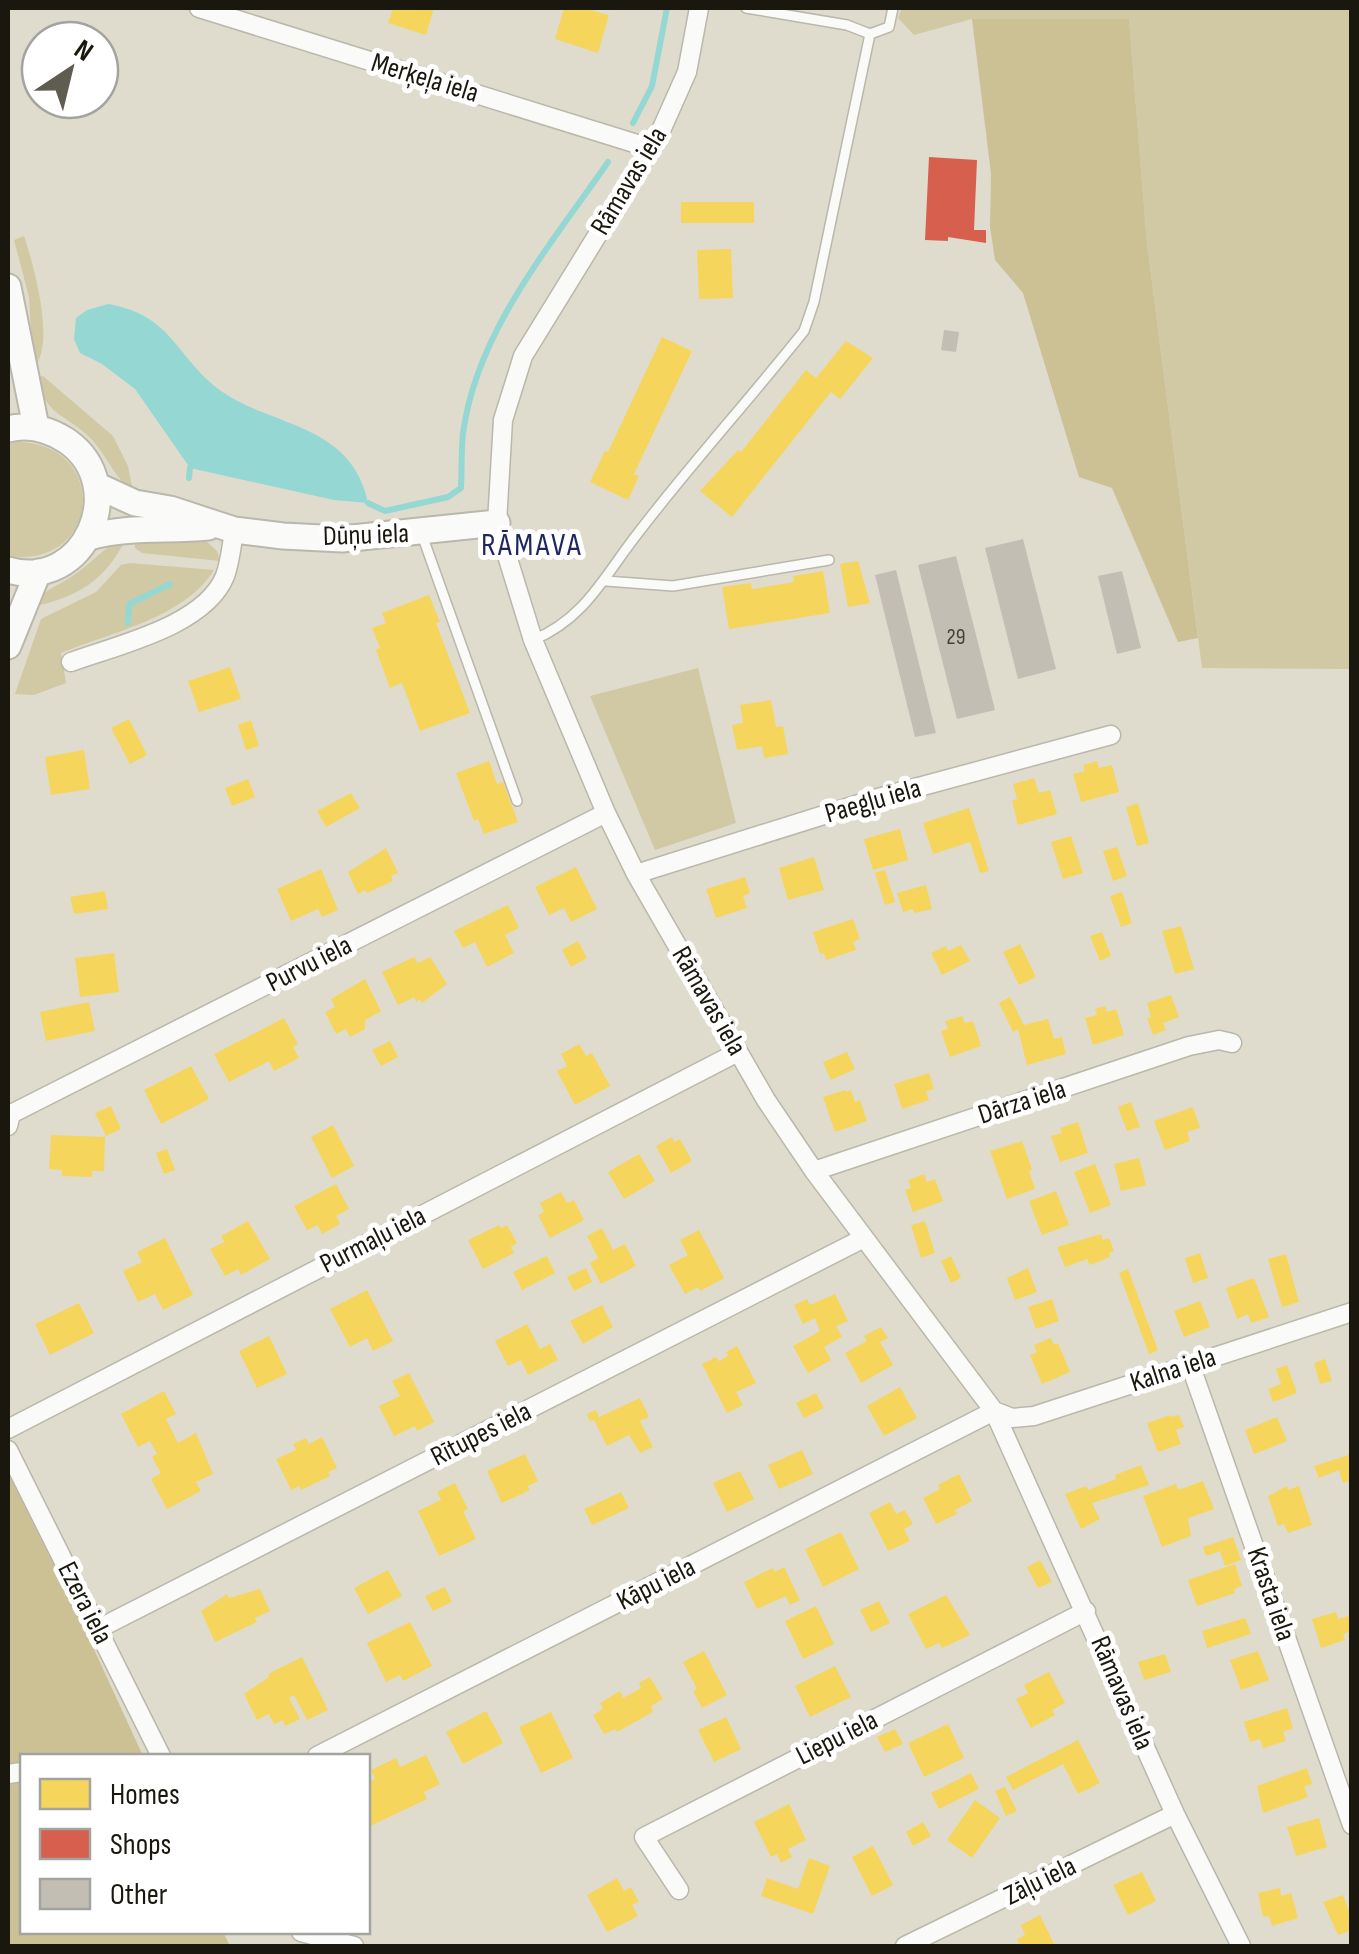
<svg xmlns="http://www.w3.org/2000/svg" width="1359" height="1954" font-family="'Sofia Sans Condensed',sans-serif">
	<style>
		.green { fill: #d1c9a3 }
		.forest { fill: #cbc195 }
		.water { fill: #95d7d3 }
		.homes { fill: #f6d55c }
		.shops { fill: #d6604d }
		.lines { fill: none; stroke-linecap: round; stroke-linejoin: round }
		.stream { stroke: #95d7d3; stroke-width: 6 }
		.building { fill: #c2beb3 }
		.lane-casing { stroke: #bab7ab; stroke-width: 12 }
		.street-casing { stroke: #bab7ab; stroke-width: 21 }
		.secondary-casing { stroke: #bab7ab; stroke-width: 29 }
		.lane { stroke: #fafaf8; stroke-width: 9 }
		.street { stroke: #fafaf8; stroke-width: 18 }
		.secondary { stroke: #fafaf8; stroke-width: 25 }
		.labels { text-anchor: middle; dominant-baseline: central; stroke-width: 10; stroke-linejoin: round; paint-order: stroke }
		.number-label { font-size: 22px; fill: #444237 }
		.street-label { font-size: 28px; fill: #1a180e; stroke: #fff }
		.quarter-label { font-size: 32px; letter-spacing: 2.5px; fill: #1f265f; stroke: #fff }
	</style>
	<rect width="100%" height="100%" fill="#dfdccd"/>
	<!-- green -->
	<path class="green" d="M902,8h449v661l-149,-1 -55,-424 -18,-224 -157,-1 -58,16 -16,-17z
		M24,236c9,27 33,111 9,132l-4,-71 -15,-57z
		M43,376l70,60 15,30 5,26c-18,-14 -25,-34 -40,-51 -23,-26 -49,-24 -56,-64z
		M14,442c97,-2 88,128 -6,114v-112z
		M135,536l72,6 10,9 3,10 -78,-8 -7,-5z
		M126,538c-20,43 -50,60 -95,69 11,-16 24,-20 40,-30 22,-14 30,-29 55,-39z
		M130,563l84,7c-30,48 -102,62 -153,83l5,30 -32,12 -19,-1 26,-75 55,-27 25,-27z
		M698,668l38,155 -81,27 -65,-154z"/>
	<!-- forest -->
	<path class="forest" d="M972,19h157l18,225 51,394 -20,4 -66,-154 -33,-11 -56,-184 -28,-33 -5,-33 1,-53z
		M8,1462l135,294h-121v176h201l7,14h-222z"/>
	<!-- water -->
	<path class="water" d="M108,304c65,11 67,53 113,87 32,23 82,31 111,54 20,15 31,34 36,58l-34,-3 -144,-32 -55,-79 -33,-25 -22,-11 -6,-14 2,-21 11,-8z"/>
	<!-- homes -->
	<path class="homes" d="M393,8h41l-8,27 -38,-12z
		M564,8h19l26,7 -11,38 -43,-14z
		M681,202h73v21h-73z
		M731,249l2,49 -34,1 -2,-49z
		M662,337l30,14 -58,123 5,2 -11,24 -38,-18 15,-31 3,1z
		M846,341l27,17 -33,41 -9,-7 -99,125 -32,-26 38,-41 3,2 65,-82 10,8z
		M858,561l12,42 -22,4 -8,-43z
		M823,571l7,42 -101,16 -7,-42 29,-4 1,6 42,-7 -1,-6z
		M429,595l11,27 -4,1 34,90 -50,18 -18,-48 -12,5 -14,-38 4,-2 -8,-20 14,-5 -4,-10z
		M230,667l11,32 -42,13 -11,-31z
		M771,700l5,27 7,-1 5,28 -24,4 -2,-12 -25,4 -5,-25 11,-2 -3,-18z
		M129,719l18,36 -17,9 -19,-36z
		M251,720l8,26 -13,4 -8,-25z
		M84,750l6,39 -39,6 -6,-38z
		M489,761l8,23 6,-2 15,40 -34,12 -6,-15 -4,2 -18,-48z
		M1097,761l2,7 13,-3 7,27 -38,10 -8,-28 12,-3 -2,-6z
		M1034,778l5,15 11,-3 7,24 -39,11 -6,-24 5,-2 -4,-15z
		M248,779l7,18 -23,9 -7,-18z
		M351,793l9,15 -34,19 -9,-16z
		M1138,803l11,40 -12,3 -11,-39z
		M969,808l20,63 -9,2 -10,-31 -37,12 -10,-31z
		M900,829l8,31 -35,10 -9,-31z
		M1071,836l12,37 -20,6 -12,-37z
		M1117,847l10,29 -14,5 -10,-30z
		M386,848l12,25 -7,3 2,5 -26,12 -2,-3 -7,4 -10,-22z
		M814,857l10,33 -36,10 -9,-32z
		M576,867l21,42 -26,13 -7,-14 -15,7 -14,-28z
		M321,869l17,41 -16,7 -4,-8 -27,12 -14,-32z
		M885,870l10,32 -10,3 -10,-32z
		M745,877l5,16 -7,3 4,12 -31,10 -10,-29z
		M926,885l6,24 -18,4 -1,-4 -10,3 -6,-19z
		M105,891l3,18 -34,5 -4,-17z
		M1122,892l10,31 -11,4 -11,-31z
		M508,905l11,23 -14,7 9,18 -27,14 -12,-25 -12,6 -9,-17z
		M853,919l7,20 -7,3 3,8 -30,10 -2,-7 -4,1 -7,-22z
		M1181,926l13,43 -19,5 -13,-43z
		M1102,932l9,24 -11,5 -10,-25z
		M578,941l9,17 -16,9 -9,-17z
		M1020,944l16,33 -17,8 -16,-33z
		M961,945l9,16 -28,14 -11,-22 15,-7 2,5z
		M114,953l5,39 -39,5 -5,-39z
		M414,957l4,6 12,-6 17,27 -25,19 -2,-4 -4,3 -2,-5 -16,8 -16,-33z
		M365,979l16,32 -16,9v9l-15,8 -4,-8 -10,5 -11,-22 10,-5 -4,-8z
		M1171,995l8,22 -16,6 3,7 -13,5 -6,-17 4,-1 -4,-14z
		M1010,997l14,28 24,-6 6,20 8,-2 4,17 -39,11 -9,-36 -5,3 -14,-29z
		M89,1002l6,29 -49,10 -6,-29z
		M1105,1006l2,6 9,-3 8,26 -31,10 -8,-27 12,-3 -2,-6z
		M962,1016l3,7 8,-2 8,25 -31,11 -9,-26 7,-2 -3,-8z
		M284,1018l14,26 -5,3 6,11 -25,13 -5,-10 -40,21 -15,-28z
		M390,1041l8,16 -17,9 -9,-16z
		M579,1044l7,12 6,-3 18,33 -35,19 -18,-34 10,-5 -6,-12z
		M847,1052l8,17 -24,11 -8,-18z
		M191,1066l18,33 -48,25 -17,-34z
		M929,1073l5,16 -8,2 3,9 -27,9 -8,-25z
		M845,1090l1,2 5,-2 4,12 5,-2 7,21 -32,11 -12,-35z
		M1131,1102l9,25 -13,4 -9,-24z
		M111,1106l10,23 -15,7 -11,-23z
		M1193,1107l7,21 -13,4 3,9 -25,9 -11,-29z
		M1078,1122l10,31 -28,9 -9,-26 11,-3 -2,-5z
		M333,1125l21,41 -22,12 -21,-41z
		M51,1135l54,2 -1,34h-12v6l-30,-1v-6l-13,-1z
		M672,1137l2,5 6,-3 12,22 -21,12 -15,-27z
		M1022,1141l10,28 -3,2 6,18 -28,10 -17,-48z
		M167,1149l8,21 -11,4 -8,-21z
		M639,1154l16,27 -31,18 -16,-27z
		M1139,1158l7,27 -25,6 -7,-27z
		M1095,1164l16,41 -21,8 -16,-41z
		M924,1174l3,8 8,-3 8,22 -30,11 -8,-22 6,-2 -3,-8z
		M336,1184l13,25 -13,7 4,8 -18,10 -4,-9 -11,5 -13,-24z
		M1056,1191l13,34 -27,10 -13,-34z
		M561,1192l6,11 7,-3 10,20 -34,18 -12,-23 6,-3 -4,-9z
		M248,1221l22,38 -29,16 -3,-6 -13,7 -15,-27 14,-7 -3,-6z
		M925,1221l10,32 -14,5 -10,-33z
		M499,1225l2,3 6,-3 10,18 -6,4 3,6 -31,16 -15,-29z
		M602,1228l11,22 12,-6 11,22 -35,18 -11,-21 8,-5 -11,-22z
		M699,1230l25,48 -24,13 -2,-4 -13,7 -16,-29 19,-10 -8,-15z
		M1101,1234l2,6 6,-2 5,13 -5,2 1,4 -20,8 -3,-6 -22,8 -8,-20z
		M165,1238l28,57 -30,15 -8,-16 -17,8 -15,-31 19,-9 -5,-10z
		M1200,1253l8,25 -15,5 -8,-25z
		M1286,1254l13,48 -17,5 -14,-48z
		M547,1256l8,17 -33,17 -9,-18z
		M951,1256l10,22 -10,5 -10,-22z
		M586,1268l6,14 -18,9 -7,-14z
		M1028,1268l9,24 -22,8 -8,-22z
		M1128,1269l30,81 -9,4 -30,-81z
		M1254,1278l15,39 -18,6 -3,-9 -11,5 -11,-31z
		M367,1290l26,51 -20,10 -6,-13 -17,9 -20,-38z
		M835,1294l13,27 -12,5 6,11 -18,10 7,13 -23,13 -15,-27 27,-15 -5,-13 -12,6 -9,-19 13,-6 3,6z
		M1052,1299l7,22 -23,8 -8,-22z
		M1200,1301l10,26 -26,10 -10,-26z
		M79,1303l15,30 -44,22 -15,-31z
		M602,1305l11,22 -30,17 -13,-23z
		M527,1324l13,25 10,-5 8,16 -30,15 -7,-15 -13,6 -13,-25z
		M881,1327l7,11 -8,4 13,23 -32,18 -16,-30 22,-12 -3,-5z
		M269,1336l18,38 -30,14 -18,-37z
		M1051,1338l3,7 4,-2 12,29 -28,12 -12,-29 7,-3 -3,-7z
		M737,1346l19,37 -20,9 7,13 -16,8 -25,-49 14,-7 3,4 9,-5 -2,-4z
		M1325,1359l7,22 -12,3 -6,-21z
		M1287,1365l10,28 -24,9 -5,-13 13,-5 -5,-15z
		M409,1373l25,49 -17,9 -2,-5 -21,10 -15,-30 21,-10 -8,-15z
		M900,1387l17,31 -33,18 -17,-30z
		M164,1391l12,23 -10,5 12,24 18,-10 17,41 -17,8 5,9 -34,18 -16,-30 10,-6 -9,-16 5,-3 -7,-13 -12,6 -17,-33z
		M816,1393l8,15 -20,10 -8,-15z
		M640,1398l9,19 -9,4 13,26 -13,6 -11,-18 -22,11 -13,-26 -4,1 -3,-7 9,-4 3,7z
		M1171,1415l1,2 7,-2 5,12 -8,3 5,14 -23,8 -11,-29z
		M1277,1417l10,24 -33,13 -9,-24z
		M322,1437l15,31 -9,4 2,4 -29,14 -2,-4 -8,4 -15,-31 20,-9 -3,-6 13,-6 3,6z
		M802,1450l11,24 -34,15 -11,-24z
		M525,1454l13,27 -10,5 2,4 -28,13 -15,-32z
		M1352,1454v26l-9,3 -4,-13 -20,8 -5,-12z
		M1141,1465l8,20 -57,18 8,16 -19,10 -16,-35 21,-8 2,4 28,-11 -1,-4z
		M740,1471l14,28 -27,13 -14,-29z
		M959,1474l13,27 -17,9 2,4 -21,10 -13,-26 17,-9 -2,-4z
		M1203,1481l11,28 -26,9 3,18 -29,11 -19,-51 33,-12 2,6z
		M455,1483l13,26 -5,2 13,28 -37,17 -21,-45 23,-11 -4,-8z
		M1287,1486l1,4 11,-4 13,39 -24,8 -4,-9 -6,2 -10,-30z
		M621,1492l8,16 -37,17 -8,-16z
		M890,1502l6,12 9,-4 8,14 -9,5 6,12 -22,10 -19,-38z
		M841,1532l18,37 -36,18 -18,-38z
		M1233,1537l8,23 -16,6 -5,-15 -14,5 -3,-9z
		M1040,1560l12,22 -14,6 -11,-21z
		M1235,1564l7,22 -8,3 1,4 -38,13 -9,-26z
		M784,1567l16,33 -10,5 -4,-9 -29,13 -13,-27 29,-14 2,4z
		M388,1570l14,26 -34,18 -14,-26z
		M445,1587l7,15 -19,9 -8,-15z
		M260,1589l10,22 -15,7 2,4 -42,20 -14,-31 26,-17 2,4z
		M946,1595l24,40 -28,13 -3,-5 -13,6 -18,-35z
		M879,1601l11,22 -19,9 -11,-22z
		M816,1606l18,38 -31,15 -18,-38z
		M1336,1612l2,7 14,-4v16l-9,3 2,6 -24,8 -9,-29z
		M1245,1618l6,16 -44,14 -5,-17z
		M410,1622l22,44 -29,15 -3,-6 -14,7 -19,-39z
		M704,1651l23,44 -25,13 -9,-17 4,-2 -14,-27z
		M1258,1651l11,29 -28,10 -11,-30z
		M1165,1654l6,18 -27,8 -6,-18z
		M302,1657l26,53 -21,10 -13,-25 -5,3 11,21 -15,7 -2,-6 -9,4 -5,-10 -12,6 -13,-26 25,-17 -1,-3z
		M835,1666l16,31 -41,20 -15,-31z
		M1049,1672l16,31 -13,7 3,5 -24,13 -15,-29 12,-6 -4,-8z
		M650,1677l13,22 -12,7 2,6 -36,20 -2,-3 -11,5 -11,-19 10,-6 -3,-6 20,-12 3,7 18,-10 -2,-5z
		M1287,1708l6,20 -10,4 3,9 -23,7 -3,-9 -10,3 -6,-20z
		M486,1711l17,32 -40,21 -17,-32z
		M551,1712l22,46 -32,15 -22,-46z
		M726,1717l15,32 -27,13 -16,-32z
		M948,1724l16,34 -40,19 -16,-34z
		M895,1729l8,15 -18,8 -8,-15z
		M1078,1740l22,43 -22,11 -15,-30 -50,26 -7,-13z
		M426,1755l14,29 -16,8 3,7 -59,28v-45l7,-3 -4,-9 25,-12 4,9z
		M1307,1768l5,16 -8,3 4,10 -45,16 -6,-27z
		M971,1773l8,16 -40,20 -8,-16z
		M1005,1787l12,24 -11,5 -11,-25z
		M975,1800l25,18 -28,40 -25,-18z
		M789,1804l17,36 -18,9 4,8 -11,6 -4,-9 -6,3 -17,-35z
		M1319,1818l8,29 -31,9 -9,-29z
		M923,1822l8,14 -18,10 -7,-14z
		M873,1846l20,39 -21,11 -20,-39z
		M809,1858l21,8 -17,48 -52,-18 6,-18 31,11z
		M1142,1872l14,29 -28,14 -15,-30z
		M617,1878l7,13 7,-4 8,15 -7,3 6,11 -31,16 -20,-37z
		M1280,1888l1,8 10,-3 7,25 -26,8 -3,-10 -6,1 -5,-24z
		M1343,1895l9,23v12l-14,5 -15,-33z
		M1040,1915l15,31h-35l-3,-7 8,-4 -4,-10z"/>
	<!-- shops -->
	<path class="shops" d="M929,157l48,3 -3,70h12v13l-38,-6v4l-23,-1z"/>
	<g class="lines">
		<!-- stream -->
		<path class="stream" d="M633,123l19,-37 15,-78
			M189,478l1,-10
			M368,503l17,8 63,-14 13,-9c1,-18 0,-37 2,-55 14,-103 88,-188 145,-271
			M128,623l1,-19 41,-20"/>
	</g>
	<!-- building -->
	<path class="building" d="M944,330l15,2 -3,20 -15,-2z
		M1023,539l33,130 -38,10 -33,-131z
		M956,556l39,154 -38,9 -39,-154z
		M896,570l40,163 -21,4 -40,-162z
		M1122,571l19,77 -24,6 -19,-78z"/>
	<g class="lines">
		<!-- lane casing -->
		<g class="lane-casing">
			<path id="lane" d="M746,8l101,17 23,9
				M422,535l95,266
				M606,581l67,5 156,-26
				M533,640c52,-21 72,-65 105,-107 53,-69 112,-134 166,-202l10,-29 56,-268 19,-7 4,-19"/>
		</g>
		<!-- street casing -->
		<g class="street-casing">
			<path id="street" d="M199,8l451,140
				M699,8l-12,64 -28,63 -136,221 -20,64 -6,103 36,117 73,173 30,61 130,226 48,71 180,240 181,403 66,132
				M71,662c46,-17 134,-36 154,-86 5,-14 7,-31 9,-46
				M636,874l242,-76 233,-63
				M8,1126l3,-12 595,-301
				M814,1171l375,-125 30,-6 13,3
				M1190,1364l162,461
				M994,1411l18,7 22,-2 318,-104
				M8,1429l730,-377
				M8,1450l153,306
				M98,1629l766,-391
				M317,1756l677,-345
				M8,1774l14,-2
				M679,1890l-35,-53 442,-226
				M301,1932l53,14
				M905,1946l270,-132"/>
		</g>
		<!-- secondary casing -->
		<g class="secondary-casing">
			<path id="secondary" d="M8,287l28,140
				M8,429c20,-5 41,0 59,12 64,45 18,151 -59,129
				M98,486l37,17 35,6 64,21 49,6 59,3 155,-16
				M89,537c40,-11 79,-6 119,-10
				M8,646l30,-74"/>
		</g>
		<!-- lane -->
		<use href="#lane" class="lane"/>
		<!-- street -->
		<use href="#street" class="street"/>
		<!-- secondary -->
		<use href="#secondary" class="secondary"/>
	</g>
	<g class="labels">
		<!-- number labels -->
		<g class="number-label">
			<text x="956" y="637">29</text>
		</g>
		<!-- street labels -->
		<g class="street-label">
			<text transform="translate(425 78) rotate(17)">Merķeļa iela</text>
			<text transform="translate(629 181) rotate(-59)">Rāmavas iela</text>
			<text transform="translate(366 535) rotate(-2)">Dūņu iela</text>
			<text transform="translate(873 801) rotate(-16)">Paegļu iela</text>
			<text transform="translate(309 964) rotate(-27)">Purvu iela</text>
			<text transform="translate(709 1001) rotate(60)">Rāmavas iela</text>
			<text transform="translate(1022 1102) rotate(-18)">Dārza iela</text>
			<text transform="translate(373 1240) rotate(-27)">Purmaļu iela</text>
			<text transform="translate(1173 1370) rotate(-18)">Kalna iela</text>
			<text transform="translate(481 1434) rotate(-27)">Rītupes iela</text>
			<text transform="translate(656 1584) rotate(-27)">Kāpu iela</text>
			<text transform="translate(1271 1594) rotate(71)">Krasta iela</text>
			<text transform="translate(85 1603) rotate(63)">Ezera iela</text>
			<text transform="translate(1122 1693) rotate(67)">Rāmavas iela</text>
			<text transform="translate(837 1738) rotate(-27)">Liepu iela</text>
			<text transform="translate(1040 1881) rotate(-26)">Zāļu iela</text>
		</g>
		<!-- quarter labels -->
		<g class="quarter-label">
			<text x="532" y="545">RĀMAVA</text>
		</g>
	</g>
	<!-- border -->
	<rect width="1359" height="1954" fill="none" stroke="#1a180e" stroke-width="20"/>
	<!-- legend -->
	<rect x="20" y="1754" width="350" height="180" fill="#ffffff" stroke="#a3a39f" stroke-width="2.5"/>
	<rect x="40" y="1779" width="50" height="30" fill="#f6d55c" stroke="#a3a39f" stroke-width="2.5"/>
	<text x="110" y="1804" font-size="30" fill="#1a180e">Homes</text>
	<rect x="40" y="1829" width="50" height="30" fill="#d6604d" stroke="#a3a39f" stroke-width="2.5"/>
	<text x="110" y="1854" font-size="30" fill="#1a180e">Shops</text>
	<rect x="40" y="1879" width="50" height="30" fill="#c2beb3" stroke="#a3a39f" stroke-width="2.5"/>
	<text x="110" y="1904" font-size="30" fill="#1a180e">Other</text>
	<!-- north arrow -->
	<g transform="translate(70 70) rotate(35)"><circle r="48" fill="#ffffff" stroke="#a3a39f" stroke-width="2.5"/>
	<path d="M0-8L18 38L0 25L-18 38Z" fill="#5f5d51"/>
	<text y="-15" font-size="28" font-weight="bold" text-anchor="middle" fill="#1a180e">N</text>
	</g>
</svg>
